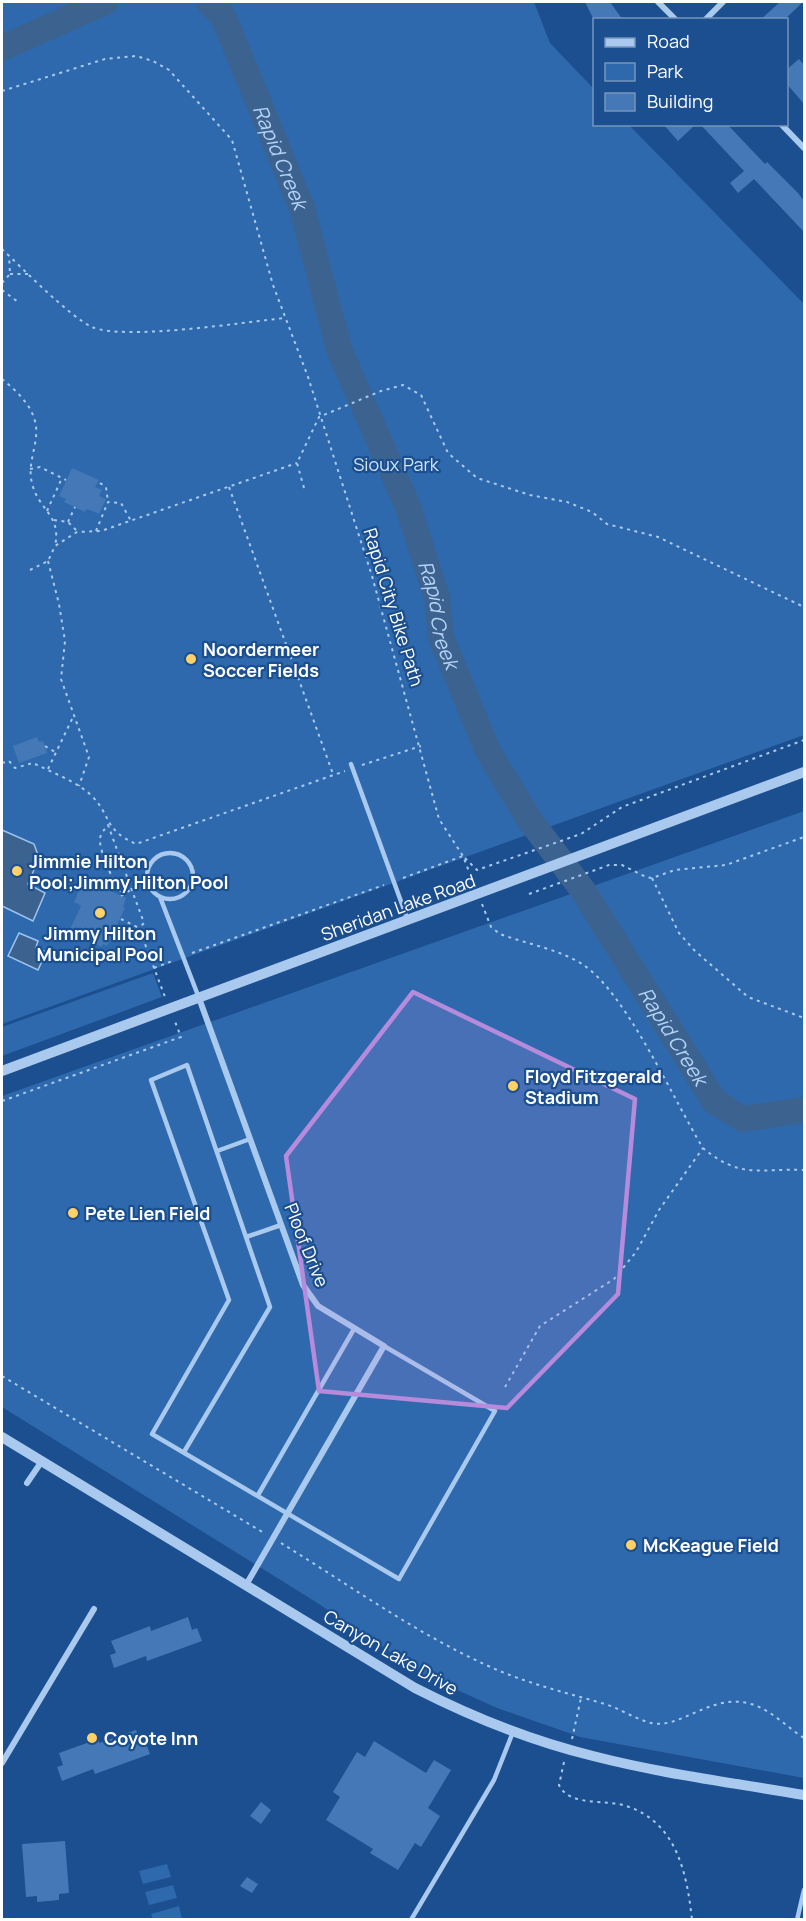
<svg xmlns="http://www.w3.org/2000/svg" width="806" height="1921" font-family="Manrope,sans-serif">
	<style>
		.green { fill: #2e69ad }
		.water { fill: #3c6290; stroke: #9cc4f0; stroke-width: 1.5 }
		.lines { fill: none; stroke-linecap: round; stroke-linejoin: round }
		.river { stroke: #3c6290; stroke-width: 26 }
		.building { fill: #4478b7 }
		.path { stroke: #a9c9ee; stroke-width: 2; stroke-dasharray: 3 4.5; stroke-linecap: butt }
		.service { stroke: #a9c9ee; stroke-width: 4.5 }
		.minor { stroke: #a9c9ee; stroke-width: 6 }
		.tertiary { stroke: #a9c9ee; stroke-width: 10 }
		.marked { fill: #b68bdc; fill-opacity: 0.2; stroke: #b68bdc; stroke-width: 4.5; stroke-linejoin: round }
		.poi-dot { fill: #ffd166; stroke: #1b4f8f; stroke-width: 2 }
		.labels { text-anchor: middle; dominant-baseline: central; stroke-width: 4.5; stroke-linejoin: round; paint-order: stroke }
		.park-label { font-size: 18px; fill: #cfe3fa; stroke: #1b4f8f }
		.street-label { font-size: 18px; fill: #fff; stroke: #1b4f8f }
		.poi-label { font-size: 18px; font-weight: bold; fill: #fff; stroke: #1b4f8f; text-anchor: start }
		.water-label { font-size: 20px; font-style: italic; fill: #b5d3f5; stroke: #1b4f8f }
	</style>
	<rect width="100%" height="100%" fill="#1b4f8f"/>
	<!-- green -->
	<path class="green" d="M2,2h532l16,41 44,46v35l35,1 175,179v431l-802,289z
		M804,811v967l-224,-41 -83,-29 -73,-33 -105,-71 -317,-197v-311z
		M153,973l9,24 -160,59v-29z
		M167,1864l4,13 -28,7 -4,-13z
		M173,1885l4,13 -28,7 -4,-13z
		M179,1906l3,13h-29l-2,-5z"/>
	<!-- water -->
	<path class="water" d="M2,830l32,14 5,14 -11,26 17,9 -12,28 -31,-15z
		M19,933l19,8 -2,6 10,5 -8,18 -30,-14z"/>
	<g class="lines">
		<!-- river -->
		<g class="river">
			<path id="s1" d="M209,2l14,14 79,192 37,141 69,158 29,90 4,40 47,114 41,68 53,70 133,213 28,17 61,-9"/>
			<path d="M2,48l103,-46"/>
		</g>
	</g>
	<!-- building -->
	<path class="building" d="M585,2h25l13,18h-29z
		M780,2h23l-19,18h-24z
		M799,59l5,6v39l-18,-21v-13z
		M663,124h33l-18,17z
		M700,124h27l38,40 2,-2 31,31 6,8v31l-50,-53 -16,14 -8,-10 14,-12z
		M72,468l27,12 -4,7 7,3 -3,6 7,3 -7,15 -12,-5 -2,3 -21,-10 2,-3 -7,-3z
		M37,737l2,5 4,-1 4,12 -28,10 -6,-17z
		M84,879l42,19 -3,9 2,1 -18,38 -4,-2 -1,3 -20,-9 1,-3 -13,-6 11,-23 -7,-4z
		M188,1617l4,13 5,-2 5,13 -55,20 -1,-5 -32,12 -4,-13 6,-2 -5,-12 39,-15 1,5z
		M136,1730l4,12 5,-1 5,13 -55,20 -2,-5 -31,12 -5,-14 6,-2 -4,-12 39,-14 1,4z
		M374,1741l52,32 8,-13 17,10 -23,38 12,8 -19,31 -6,-4 -17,27 -28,-17 3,-4 -47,-29 14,-23 -7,-5 24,-40 8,5z
		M261,1802l10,8 -10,14 -11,-8z
		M65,1841l4,52 -10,1v6l-22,2v-6l-11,1 -4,-53z
		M247,1877l11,7 -6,9 -12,-7z"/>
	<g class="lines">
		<!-- path -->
		<path class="path" d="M2,91l103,-32 31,-3 17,5 16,9 63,70 41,145 35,92 64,199 67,243 24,37 10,26
			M2,249c20,19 68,68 90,78 33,14 152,-5 193,-9
			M10,274h18
			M2,283l8,-9 -1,-18
			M2,290l16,12
			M2,379c12,10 27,23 32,39 8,21 -8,43 -2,65 6,27 30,32 23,63
			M30,469l10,-2 26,13
			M100,483l6,4 2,15
			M229,487l104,287
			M304,488l-7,-25 22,-46 62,-26 22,-6 18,10 27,58 29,25 53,17 37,7 25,10 15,12 51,13 146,70
			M47,511l15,-33
			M54,520l14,2 9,9
			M68,522l7,-15
			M96,531l12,-29 13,1 10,18
			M48,561l11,43 6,37 -4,38 28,78 -10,29
			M30,570l18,-9 7,-15 22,-14 24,-1 196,-68
			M45,746l12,7
			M2,763l7,-2 6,7 18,-5c20,10 43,18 59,33 20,21 11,33 44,48l209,-73
			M362,765l59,-19
			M48,769l26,-54
			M465,858l12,12 104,-36 41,-27 182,-67
			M403,878l60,-22
			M652,878l27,55 16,18 53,46 56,21
			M122,893c-9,-12 -20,-35 -22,-51 -1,-7 4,-12 8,-17l36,98 -5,5
			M529,894l80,-29h13l24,12 6,1 23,-8 51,-5 78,-28
			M121,896l11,-7
			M482,904l9,23 9,7c27,10 58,15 82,30 44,28 92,137 121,184 38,32 58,20 101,22
			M121,919l18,9 26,69
			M192,953l192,-68
			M154,968l21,-8
			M2,1101l179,-64 -7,-18
			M2,1376l262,157
			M505,1387l35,-61 74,-47 22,-27 23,-42 44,-62
			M281,1543c65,40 135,90 203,121 40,19 80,28 121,40 16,5 30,15 46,19 29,7 61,-31 100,-19 19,5 37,24 53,34
			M572,1739l9,-41
			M564,1762l-5,23c10,22 47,14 67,21 51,16 61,68 66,114"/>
		<!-- service -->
		<path class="service" d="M351,764l56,154
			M147 876a23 23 0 1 1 46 0a23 23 0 1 1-46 0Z
			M160,897l39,101
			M217,1151l33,-12
			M246,1237l35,-12
			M184,1452l86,-145 -83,-242 -36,15 78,220 -77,134 247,145 96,-168 -111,-65
			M258,1495l96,-166
			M411,1920l83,-140 19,-48
			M797,1920l7,-30"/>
		<!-- minor -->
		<path class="minor" d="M658,2l18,18
			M705,20l18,-18
			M781,124l23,24
			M199,998l104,287 15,21 66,40 -138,239
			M27,1483l15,-22
			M2,1763l92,-154"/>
		<!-- tertiary -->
		<path class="tertiary" d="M2,1071l802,-299
			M2,1437l413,251c57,29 116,53 178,68 70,18 141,27 211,39"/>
	</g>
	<!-- marked area -->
	<path class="marked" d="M413,992l222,107 -17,195 -111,114 -188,-17 -33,-235z"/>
	<!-- markers -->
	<g class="poi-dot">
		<circle cx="191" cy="659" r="6"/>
		<circle cx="17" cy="871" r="6"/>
		<circle cx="100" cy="913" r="6"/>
		<circle cx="513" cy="1086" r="6"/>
		<circle cx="73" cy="1213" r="6"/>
		<circle cx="631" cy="1545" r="6"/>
		<circle cx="92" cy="1738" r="6"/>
	</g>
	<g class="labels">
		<!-- park labels -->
		<g class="park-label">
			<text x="396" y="464">Sioux Park</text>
		</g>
		<!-- street labels -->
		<g class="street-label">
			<text transform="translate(394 607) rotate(73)">Rapid City Bike Path</text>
			<text transform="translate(398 907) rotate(-20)">Sheridan Lake Road</text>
			<text transform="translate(307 1245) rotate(68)">Ploof Drive</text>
			<text transform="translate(391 1652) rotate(30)">Canyon Lake Drive</text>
		</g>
		<!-- poi labels -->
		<g class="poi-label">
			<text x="203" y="649">Noordermeer<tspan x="203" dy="21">Soccer Fields</tspan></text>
			<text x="29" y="861">Jimmie Hilton<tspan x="29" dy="21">Pool;Jimmy Hilton Pool</tspan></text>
			<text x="100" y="933" text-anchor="middle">Jimmy Hilton<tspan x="100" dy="21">Municipal Pool</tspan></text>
			<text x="525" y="1076">Floyd Fitzgerald<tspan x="525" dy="21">Stadium</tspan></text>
			<text x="85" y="1213">Pete Lien Field</text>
			<text x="643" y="1545">McKeague Field</text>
			<text x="104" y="1738">Coyote Inn</text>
		</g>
		<!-- water labels -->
		<g class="water-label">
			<text stroke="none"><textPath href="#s1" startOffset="172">Rapid Creek</textPath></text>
			<text stroke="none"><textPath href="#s1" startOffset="658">Rapid Creek</textPath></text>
			<text stroke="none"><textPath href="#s1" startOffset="1144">Rapid Creek</textPath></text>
		</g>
	</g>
	<!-- border -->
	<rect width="806" height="1921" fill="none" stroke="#ffffff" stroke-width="6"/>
	<!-- legend -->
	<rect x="593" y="18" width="195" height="108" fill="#1b4f8f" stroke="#7695bc" stroke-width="1.5"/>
	<rect x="605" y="38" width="30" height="9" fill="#a9c9ee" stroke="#7695bc" stroke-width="1.5"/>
	<text x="647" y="48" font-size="18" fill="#ffffff">Road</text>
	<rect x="605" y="63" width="30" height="18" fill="#2e69ad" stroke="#7695bc" stroke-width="1.5"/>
	<text x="647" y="78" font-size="18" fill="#ffffff">Park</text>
	<rect x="605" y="93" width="30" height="18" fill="#4478b7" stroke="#7695bc" stroke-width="1.5"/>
	<text x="647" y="108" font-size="18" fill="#ffffff">Building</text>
</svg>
